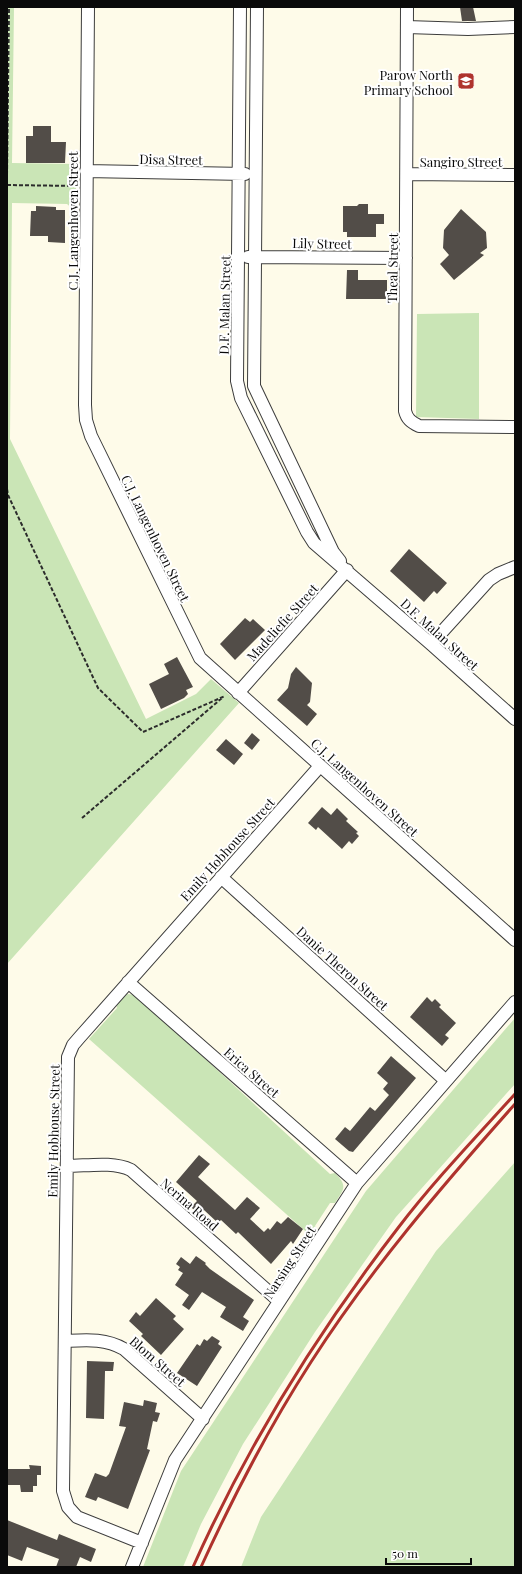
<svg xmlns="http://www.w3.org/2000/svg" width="522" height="1574" font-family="'Playfair Display',serif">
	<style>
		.green { fill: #cae5b6 }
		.building { fill: #524d48 }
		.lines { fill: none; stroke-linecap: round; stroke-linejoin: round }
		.minor-casing { stroke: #3d3d3d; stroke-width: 14 }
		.path { stroke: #2c2c2c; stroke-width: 2; stroke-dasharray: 4 2; stroke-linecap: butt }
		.minor { stroke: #fff; stroke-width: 12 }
		.rail { stroke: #af332d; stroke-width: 3 }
		.labels { text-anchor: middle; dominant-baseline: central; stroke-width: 4; stroke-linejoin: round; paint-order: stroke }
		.poi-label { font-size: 13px; fill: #0a0a0a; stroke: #fff; text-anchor: end }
		.street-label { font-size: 13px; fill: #0a0a0a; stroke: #fff }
	</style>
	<rect width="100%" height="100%" fill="#fefbe9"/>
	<!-- green -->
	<path class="green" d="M7,7h7l-2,156 65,1 -2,47 -8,-7 -55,-1 -2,236 136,280 50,-25 15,-15 28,24 -232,261z
		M479,313v106l-63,-2 1,-103z
		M127,994l9,1 194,179 5,-1c13,13 9,16 0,30h-5l-15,23 2,4 -5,7 -223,-198 28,-31 -1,-4z
		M515,1018v66l-119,133 -81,115 -72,112 -42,80 -18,43h-40l38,-96 185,-280z
		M515,1162v405h-274l20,-50 175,-266z"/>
	<!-- building -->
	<path class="building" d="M460,7h13l3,14h-14z
		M33,126h18v16h15l-1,21h-39v-27h7z
		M359,204h9v10h16v10h-8v13h-29v-5h-4v-26h14z
		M36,206l20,1v3h9v33l-17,-1v-6h-18l1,-25h5z
		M461,209l25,23 1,16 -7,5 4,2 -30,25 -14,-16 9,-9 -6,-7 1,-18z
		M347,270h11v10h29v19h-41z
		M409,549l38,34 -10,11 -3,-3 -10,11 -34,-31z
		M245,618l5,4 3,-3 12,11 -30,30 -15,-16z
		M177,657l16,30 -7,3 2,4 -4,4 -23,11 -12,-25 20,-10 -5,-10z
		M296,667l16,16 -2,19 -3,3 10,9 -10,12 -30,-26 11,-12 3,-14z
		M252,733l8,7 -8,10 -8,-7z
		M226,739l17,15 -9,11 -18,-15z
		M322,807l9,8 6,-7 11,11 -2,2 12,11 -2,1 3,3 -7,8 -3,-3 -7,8 -24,-22 -2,3 -8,-7z
		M427,997l5,5 3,-3 6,6 -2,2 17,16 -11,12 4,3 -7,8 -32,-29z
		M391,1056l25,22 -63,74 -4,-1 -14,-12 10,-12 5,4 20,-24 5,4 14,-16 -6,-6 5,-6 -11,-10z
		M199,1155l11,9 -12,13 37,33 12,-13 13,11 -10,11 14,13 4,-4 2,2 7,-9 4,3 7,-7 15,12 -10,15 -2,-3 -20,23 -33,-32 -2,2 -15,-14 -3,3 -14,-13 -5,5 -8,-8 6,-6 -21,-19z
		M196,1256l10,7 -1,1 5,5 44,31 -11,17 6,4 -6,10 -23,-14 6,-10 -24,-15 -13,18 -7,-5 7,-10 -14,-10 8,-12 -5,-3 2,-3 -4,-3 5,-7 9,7z
		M156,1298l20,18 -3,3 11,10 -23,26 -20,-19 2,-2 -14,-13 7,-9 4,4z
		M212,1336l8,5 -2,3 4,3 -25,39 -20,-13 20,-29 3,2 4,-7 3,2z
		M87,1361l27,1 -1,9h-8l-1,48 -18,-1z
		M144,1400l13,3 -2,9 5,1 -3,9 -4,-1 -6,28 3,1 -22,59 -30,-12 -2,4 -11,-4 10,-24 11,4 3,-3 17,-47 -7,-1 5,-24 19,4z
		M29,1465l12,1v9h-4v11h-4v6h-12l-1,-7h-13v-16h23z
		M7,1520l50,20 2,-6 37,15 -5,13 -11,-5 -4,10h-20l3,-8 -32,-12 -5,14 -15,-6z"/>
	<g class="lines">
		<!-- minor casing -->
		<g class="minor-casing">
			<path id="minor" d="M88,7l-3,398 1,15 5,16 109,222 315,282
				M240,7l-3,374 4,17 66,134 7,11 117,101 84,75
				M257,7l-3,379 79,166 7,9
				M407,7l-2,404c2,8 6,11 14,15l96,1
				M407,27l61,2 47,-2
				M86,171l159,3
				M407,174l108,1
				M248,257l158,1
				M431,644l58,-64 9,-6 17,-7
				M238,693l109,-123
				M221,877l224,203
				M128,982l229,201
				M67,1166c20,0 45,-5 64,4l148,131
				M65,1341c21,-1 40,-3 59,8l79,70
				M142,1543l-65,-26 -9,-10 -5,-16 5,-434 5,-12 6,-7 241,-272
				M132,1567l43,-107 182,-277 158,-181"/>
		</g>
		<!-- path -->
		<path class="path" d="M7,175l2,-168
			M7,185l70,1
			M7,489l1,6 90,193 45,44 82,-36
			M82,818l140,-120"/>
		<!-- minor -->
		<use href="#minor" class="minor"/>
		<!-- rail -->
		<path class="rail" d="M193,1567c54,-121 124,-234 205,-339 35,-46 78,-91 117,-134
			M201,1567c32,-70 68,-140 110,-205 59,-92 131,-176 204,-258"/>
	</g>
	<!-- icons -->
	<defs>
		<g id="school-square" transform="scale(0.9)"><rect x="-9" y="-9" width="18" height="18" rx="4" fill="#af332d" stroke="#fff"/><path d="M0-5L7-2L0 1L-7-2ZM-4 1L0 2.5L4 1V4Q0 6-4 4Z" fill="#fff"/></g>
	</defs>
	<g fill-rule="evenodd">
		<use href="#school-square" x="466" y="81"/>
	</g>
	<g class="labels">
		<!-- poi labels -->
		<g class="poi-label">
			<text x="453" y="74">Parow North<tspan x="453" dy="15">Primary School</tspan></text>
		</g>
		<!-- street labels -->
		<g class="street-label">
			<text transform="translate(171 159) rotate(1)">Disa Street</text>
			<text x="461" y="161">Sangiro Street</text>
			<text transform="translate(72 221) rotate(-90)">C.J. Langenhoven Street</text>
			<text transform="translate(322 243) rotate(1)">Lily Street</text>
			<text transform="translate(392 268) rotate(-89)">Theal Street</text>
			<text transform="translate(224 305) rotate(-89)">D.F. Malan Street</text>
			<text transform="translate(156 538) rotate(64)">C.J. Langenhoven Street</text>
			<text transform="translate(282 622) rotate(-48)">Madeliefie Street</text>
			<text transform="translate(440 634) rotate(42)">D.F. Malan Street</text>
			<text transform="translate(365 787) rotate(42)">C.J. Langenhoven Street</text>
			<text transform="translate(227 849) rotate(-48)">Emily Hobhouse Street</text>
			<text transform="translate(343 968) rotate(42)">Danie Theron Street</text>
			<text transform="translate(252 1072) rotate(41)">Erica Street</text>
			<text transform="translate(53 1131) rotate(-89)">Emily Hobhouse Street</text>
			<text transform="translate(190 1204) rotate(41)">Nerina Road</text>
			<text transform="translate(289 1262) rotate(-57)">Narsing Street</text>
			<text transform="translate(158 1361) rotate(41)">Blom Street</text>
		</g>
	</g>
	<!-- border -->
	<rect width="522" height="1574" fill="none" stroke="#0a0a0a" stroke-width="16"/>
	<!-- scale -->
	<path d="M386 1558v6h85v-6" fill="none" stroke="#0a0a0a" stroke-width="2"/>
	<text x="392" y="1558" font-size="12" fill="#0a0a0a" stroke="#ffffff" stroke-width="3" paint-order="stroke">50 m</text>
</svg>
